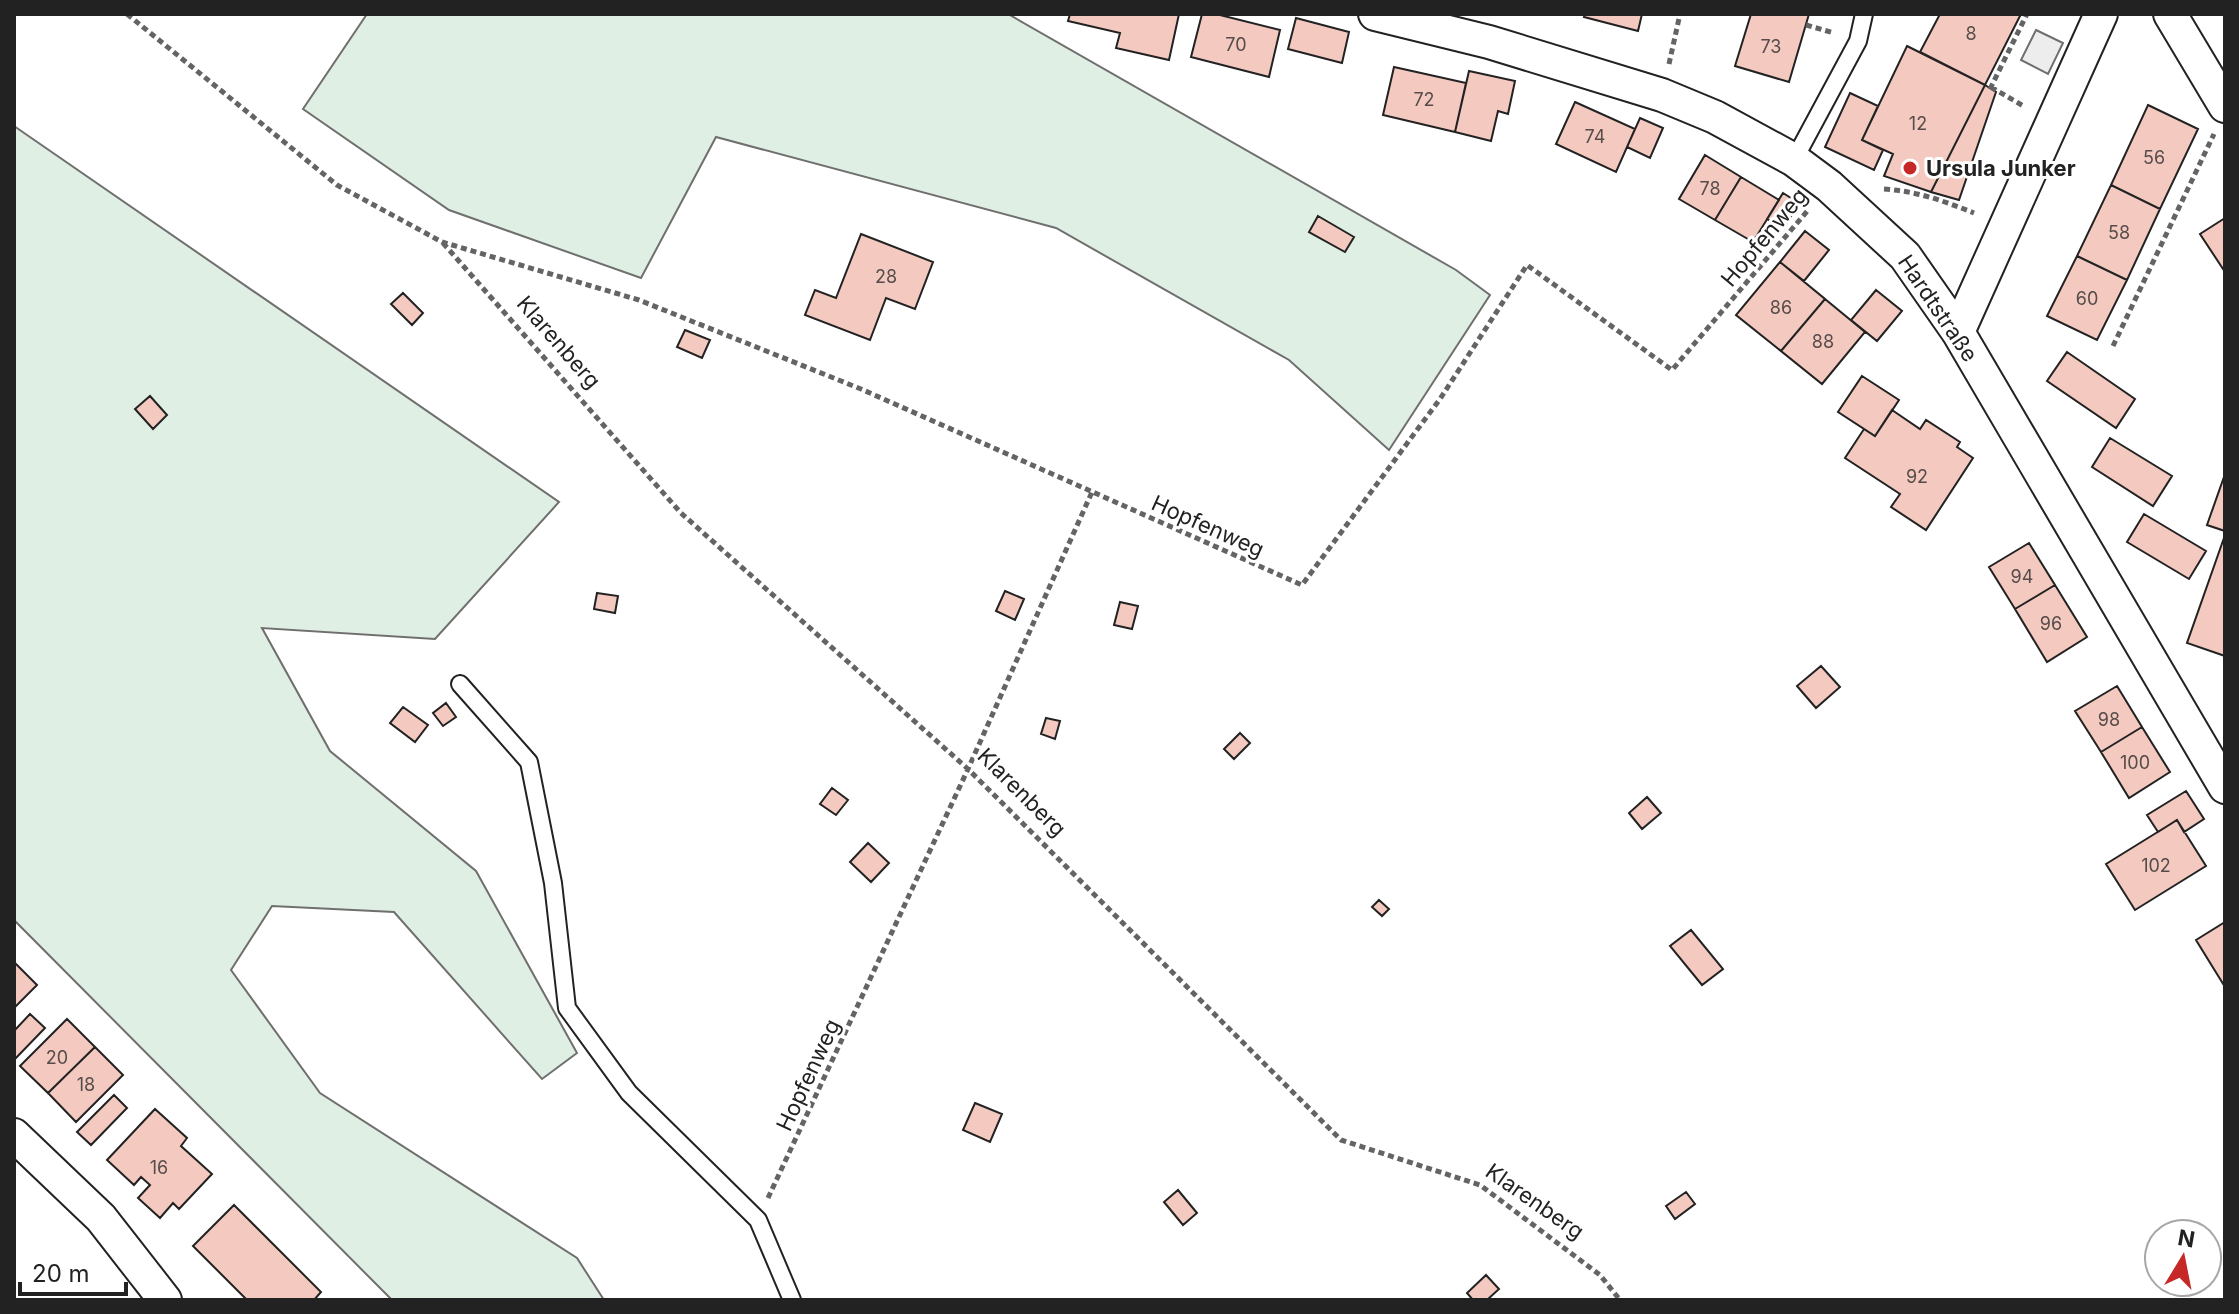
<svg xmlns="http://www.w3.org/2000/svg" width="2239" height="1314" font-family="Inter,sans-serif">
	<style>
		.green { fill: #e0efe3; stroke: #6f6f6f; stroke-width: 2 }
		.parking { fill: #ededed; stroke: #6f6f6f; stroke-width: 2 }
		.building { fill: #f3c9c0; stroke: #222; stroke-width: 2 }
		.lines { fill: none; stroke-linecap: round; stroke-linejoin: round }
		.service-casing { stroke: #222; stroke-width: 20 }
		.minor-casing { stroke: #222; stroke-width: 36 }
		.path { stroke: #646464; stroke-width: 5; stroke-dasharray: 6 4; stroke-linecap: butt }
		.service { stroke: #fff; stroke-width: 16 }
		.minor { stroke: #fff; stroke-width: 32 }
		.poi-dot { fill: #c62828; stroke: #fff; stroke-width: 3 }
		.labels { text-anchor: middle; dominant-baseline: central; stroke-width: 6; stroke-linejoin: round; paint-order: stroke }
		.number-label { font-size: 18px; fill: #564c4a }
		.poi-label { font-size: 22px; font-weight: bold; fill: #222; stroke: #fff; text-anchor: start }
		.street-label { font-size: 22px; fill: #222; stroke: #fff }
	</style>
	<rect width="100%" height="100%" fill="#fff"/>
	<!-- green -->
	<path class="green" d="M367,14h641l448,256 34,25 -101,155 -100,-90 -233,-132 -340,-91 -75,141 -192,-68 -146,-101z
		M14,126l545,376 -124,137 -173,-11 68,123 146,120 101,182 -35,26 -148,-167 -122,-6 -41,64 89,123 257,165 27,42h-212l-378,-380z"/>
	<!-- parking -->
	<path class="parking" d="M2036,30l27,13 -15,31 -27,-14z"/>
	<!-- building -->
	<path class="building" d="M1070,14h109l-10,46 -53,-12 4,-15 -52,-12z
		M1202,14h14l64,16 -11,47 -78,-20z
		M1585,14h57l-4,17 -54,-14z
		M1751,14h58l-20,68 -54,-16z
		M1940,14h81l-36,71 -65,-33z
		M1296,18l53,14 -7,31 -54,-14z
		M1907,46l78,39 -54,107 -47,-16 9,-22 -31,-14z
		M1394,67l72,16 -11,49 -72,-17z
		M1469,71l46,10 -7,33 -10,-3 -7,30 -36,-9z
		M1985,85l11,7 -37,108 -28,-8z
		M1850,93l28,13 -16,34 21,10 -9,20 -49,-23z
		M1575,102l60,27 -19,43 -60,-28z
		M2148,105l50,24 -38,80 -49,-24z
		M1640,118l23,10 -13,30 -23,-11z
		M1705,155l36,22 -26,43 -36,-21z
		M1741,177l38,23 -26,42 -38,-22z
		M2111,185l49,24 -33,71 -50,-24z
		M1783,193l16,10 -15,25 -17,-9z
		M1318,216l36,21 -9,15 -36,-20z
		M2225,218v54l-25,-38z
		M1805,231l24,19 -25,31 -24,-19z
		M861,234l72,28 -18,47 -29,-11 -16,42 -65,-25 10,-25 21,8z
		M2077,256l50,24 -30,60 -50,-24z
		M1780,262l45,37 -44,52 -45,-36z
		M1876,290l26,21 -25,30 -26,-21z
		M403,293l20,20 -11,12 -21,-21z
		M1825,299l40,33 -43,52 -41,-33z
		M685,330l25,10 -8,18 -25,-11z
		M2067,352l68,47 -19,29 -69,-47z
		M1862,376l37,24 -24,36 -37,-24z
		M150,396l17,19 -14,14 -18,-20z
		M1892,410l28,19 6,-9 34,22 -3,5 16,11 -47,72 -35,-23 9,-13 -55,-36 19,-29 11,7z
		M2110,438l62,38 -19,30 -61,-39z
		M2225,474v57l-18,-6z
		M2144,514l62,37 -17,28 -62,-37z
		M2225,535v121l-38,-13z
		M2029,543l26,42 -40,24 -26,-42z
		M2055,585l32,52 -40,25 -32,-53z
		M1005,591l19,8 -9,21 -19,-9z
		M597,593l21,3 -3,17 -21,-4z
		M1120,602l18,4 -6,23 -18,-4z
		M1821,666l19,21 -24,21 -19,-22z
		M2117,686l25,41 -41,25 -26,-41z
		M446,703l10,14 -13,9 -10,-13z
		M403,707l25,18 -13,17 -25,-19z
		M1046,718l14,3 -5,18 -14,-5z
		M2142,727l28,45 -41,26 -28,-46z
		M1240,733l10,10 -16,16 -10,-10z
		M832,788l16,12 -12,15 -16,-11z
		M2186,791l18,28 -20,13 -7,-12 -19,12 -11,-17z
		M1647,797l14,16 -19,16 -13,-16z
		M2177,820l29,46 -71,44 -29,-46z
		M868,843l21,20 -18,19 -21,-20z
		M1379,900l10,9 -7,7 -10,-9z
		M2225,922v65l-29,-47z
		M1691,930l32,39 -21,16 -32,-39z
		M14,962l23,23 -23,23z
		M30,1014l15,14 -31,32v-29z
		M67,1019l28,28 -47,46 -28,-27z
		M95,1047l28,28 -47,47 -28,-29z
		M114,1095l13,13 -36,37 -14,-13z
		M975,1103l27,11 -12,28 -27,-12z
		M155,1109l32,29 -6,8 31,28 -33,35 -6,-6 -13,15 -22,-20 12,-13 -9,-8 -7,8 -27,-25z
		M1178,1190l19,23 -14,12 -19,-23z
		M1686,1192l9,12 -20,15 -9,-13z
		M234,1205l87,87 -7,8h-67l-54,-54z
		M1486,1275l13,14 -12,11h-14l-6,-7z"/>
	<g class="lines">
		<!-- service casing -->
		<g class="service-casing">
			<path id="service" d="M1794,160l64,-119 6,-27
				M460,684l69,78 24,121 14,125 62,85 129,127 34,80"/>
		</g>
		<!-- minor casing -->
		<g class="minor-casing">
			<path id="minor" d="M1375,14l114,28 173,53 53,22 79,43 35,26 76,70 53,76 267,455
				M2170,14l55,92
				M1958,332l143,-318
				M14,1135l87,83 64,82"/>
		</g>
		<!-- path -->
		<path class="path" d="M127,14l210,171 105,57 197,58 222,89 441,196 138,-186 87,-134 145,105 137,-161
			M1806,25l28,8
			M1669,64l11,-50
			M1991,87l34,20
			M1990,89l37,-75
			M1884,189c32,2 60,12 90,24
			M443,243l238,270 287,256 373,371 139,45 120,90 20,25
			M2113,346l101,-212
			M768,1198l200,-429 124,-277"/>
		<!-- service -->
		<use href="#service" class="service"/>
		<!-- minor -->
		<use href="#minor" class="minor"/>
	</g>
	<!-- markers -->
	<circle class="poi-dot" cx="1910" cy="168" r="8"/>
	<g class="labels">
		<!-- number labels -->
		<g class="number-label">
			<text x="1971" y="33">8</text>
			<text x="1236" y="44">70</text>
			<text x="1771" y="46">73</text>
			<text x="1424" y="99">72</text>
			<text x="1918" y="123">12</text>
			<text x="1595" y="136">74</text>
			<text x="2154" y="157">56</text>
			<text x="1710" y="188">78</text>
			<text x="2119" y="232">58</text>
			<text x="886" y="276">28</text>
			<text x="2087" y="298">60</text>
			<text x="1781" y="307">86</text>
			<text x="1823" y="341">88</text>
			<text x="1917" y="476">92</text>
			<text x="2022" y="576">94</text>
			<text x="2051" y="623">96</text>
			<text x="2109" y="719">98</text>
			<text x="2135" y="762">100</text>
			<text x="2156" y="865">102</text>
			<text x="57" y="1057">20</text>
			<text x="86" y="1084">18</text>
			<text x="159" y="1167">16</text>
		</g>
		<!-- poi labels -->
		<g class="poi-label">
			<text x="1926" y="168">Ursula Junker</text>
		</g>
		<!-- street labels -->
		<g class="street-label">
			<text transform="translate(1764 237) rotate(-50)">Hopfenweg</text>
			<text transform="translate(1938 308) rotate(56)">Hardtstraße</text>
			<text transform="translate(559 342) rotate(49)">Klarenberg</text>
			<text transform="translate(1208 526) rotate(24)">Hopfenweg</text>
			<text transform="translate(1022 792) rotate(45)">Klarenberg</text>
			<text transform="translate(808 1075) rotate(-65)">Hopfenweg</text>
			<text transform="translate(1535 1201) rotate(35)">Klarenberg</text>
		</g>
	</g>
	<!-- border -->
	<rect width="2239" height="1314" fill="none" stroke="#222222" stroke-width="32"/>
	<!-- north arrow -->
	<g transform="translate(2183 1258) rotate(10)"><circle r="38" fill="#ffffff" stroke="#a7a7a7" stroke-width="2"/>
	<path d="M0-6L14 30L0 20L-14 30Z" fill="#c62828"/>
	<text y="-12" font-size="22" font-weight="bold" text-anchor="middle" fill="#222222">N</text>
	</g>
	<!-- scale -->
	<path d="M20 1282v12h106v-12" fill="none" stroke="#222222" stroke-width="4"/>
	<text x="32" y="1282" font-size="24" fill="#222222" stroke="#ffffff" stroke-width="6" paint-order="stroke">20 m</text>
</svg>
